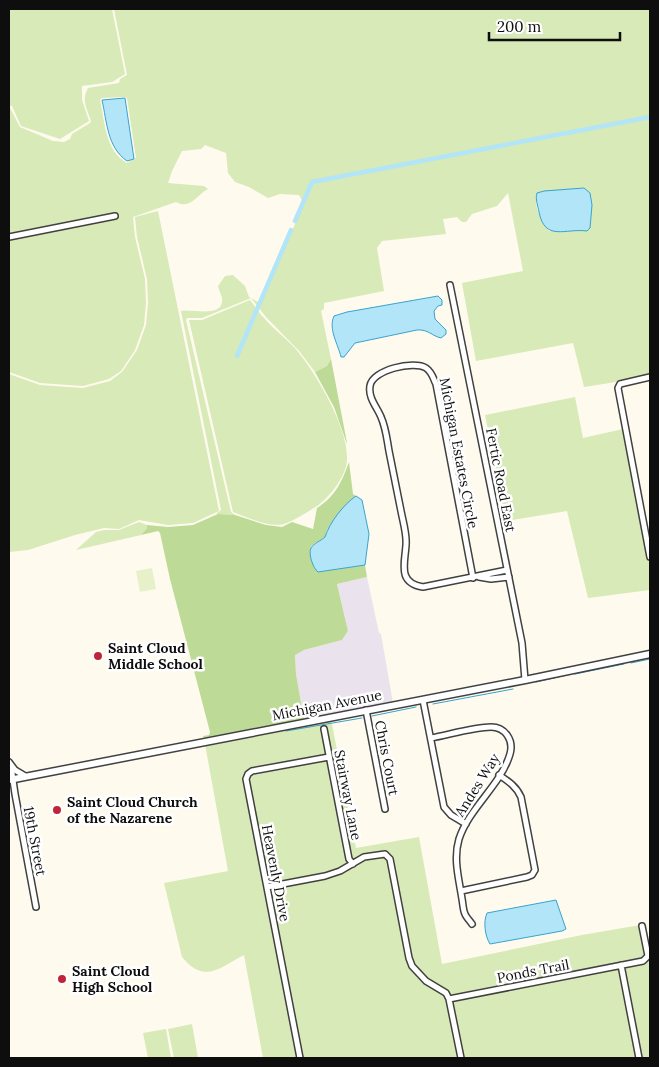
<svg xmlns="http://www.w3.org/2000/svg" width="659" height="1067" font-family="Lora,serif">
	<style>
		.industrial { fill: #eae2ec }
		.green { fill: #d7eab7; fill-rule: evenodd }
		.forest { fill: #bddb96 }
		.pitch { fill: #e7f1c9 }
		.water { fill: #b2e5f7; stroke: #38a3cf }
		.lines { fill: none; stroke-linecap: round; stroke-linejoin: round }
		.stream { stroke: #38a3cf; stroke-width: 1 }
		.canal { stroke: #b2e5f7; stroke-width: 4.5 }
		.minor-casing { stroke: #414141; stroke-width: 8 }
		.tertiary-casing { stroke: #414141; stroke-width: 9 }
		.minor { stroke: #fff; stroke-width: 5 }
		.tertiary { stroke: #fff; stroke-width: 6 }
		.poi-dot { fill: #bf243c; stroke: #fff; stroke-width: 2 }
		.labels { text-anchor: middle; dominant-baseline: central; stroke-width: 5; stroke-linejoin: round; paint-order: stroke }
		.street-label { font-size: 14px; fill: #0e0e0e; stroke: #fff }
		.poi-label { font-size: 14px; font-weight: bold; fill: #0e0e0e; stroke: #fff; text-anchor: start }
	</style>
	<rect width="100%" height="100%" fill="#fffaee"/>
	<!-- industrial -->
	<path class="industrial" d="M367,577l12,56 2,1 12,69 -89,17 -8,-46 -1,-20 9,-4 38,-10 6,-9 -11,-47z"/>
	<!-- green -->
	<path class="green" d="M9,9h103l13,65 -13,8 -30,4v14l7,21 -29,18 -39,-13 -9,-20h-3z
		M114,9h536v366l-34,7 -32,5 -11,-44 -97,18 -14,-78 61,-12 -15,-78 -11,13 -25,8 -6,8h-4l-5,-5 -14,2 3,15 -64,7 -5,7 7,43 -60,12v6l-3,2 10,48 -4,7 -12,6 -15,-20 -34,-35 -15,-19 -49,20h-15l-1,2 45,192 4,3 -19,-1 5,-4 -40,-199c9,-3 39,7 41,-9 1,-5 -3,-11 -4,-16l7,-10 8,-1 12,11 4,11 11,6 43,-97 1,-2 -5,-9 -19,-1 -12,4 -19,-11 -14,-5 -7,-9 -2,-20 -21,-8 -4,4 -19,2 -10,20 -4,12 36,3 4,3c-12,6 -17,21 -32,13l-43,15 2,20 10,42 1,24 -2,22 -9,25 -14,21 -12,8 -26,7 -43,-3 -31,-11v-264h1l10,19 33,14 11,1 6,-3 2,-5 18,-11 1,-2c-4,-13 -10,-20 -3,-33l31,-5 1,-4 7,-4zM125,97l2,1 9,60 -9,5c-22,-12 -22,-41 -27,-63l2,-2zM584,188l6,30v10l-41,3c-7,-10 -17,-25 -11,-38z
		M158,211l61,300 -26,12 -25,2 -29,-5 -20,9 -15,-1 -29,7 -47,15 -19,2v-178l31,11 43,3 27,-7 12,-9 15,-22 9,-25 2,-22 -1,-24 -10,-42 -2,-20z
		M250,300c5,6 9,13 14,18 11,13 25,22 35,35 19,24 49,75 48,106 0,16 -17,38 -30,47 -10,6 -21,14 -33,18 -15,4 -37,-7 -51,-12l-44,-192h13z
		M575,397l8,41 40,-9 27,139v22l-62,8 -21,-87 -61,10 -21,-106z
		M139,522l8,3v3l-6,7 -65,15 20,-18 8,-2h15z
		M331,719l25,129 63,-11 23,127 140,-29 64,-11 4,24v110h-387l-19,-103c-24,12 -39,30 -62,2l-18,-74 64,-12 -23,-127z
		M192,1024l6,34h-24l-6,-29z
		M166,1029l5,29h-23l-5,-25z"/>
	<!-- forest -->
	<path class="forest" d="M331,359l16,84v1l-13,-37 -19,-35 12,-6z
		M349,462l4,32 3,2 -4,3 -25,31 -2,7c-3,3 -11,6 -14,10 -4,7 4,19 7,25l47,-7 2,12 -30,7 11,47 -6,9 -38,10 -9,5 1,19 8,46 -100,18 -1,-2 6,-1 1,-3 -40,-153 -10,-46 -2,-2 -17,4 6,-7v-3l21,2 25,-2 25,-11 17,1 31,10 16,2 10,-5 21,7 4,-21c19,-12 25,-27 32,-46z"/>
	<!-- pitch -->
	<path class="pitch" d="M152,568l4,21 -16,3 -4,-21z"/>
	<!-- water -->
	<path class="water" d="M125,98l9,61 -7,2c-20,-14 -20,-39 -25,-61z
		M584,188l6,5 2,12 -2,23 -3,3c-22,-3 -42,11 -48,-19 -1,-6 -4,-13 -2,-19l7,-2z
		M438,296l4,4v5l-4,1 -4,5 1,8 11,11v4l-5,4c-9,-2 -13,-9 -24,-8l-62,13 -11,14h-3c-3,-13 -13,-28 -7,-41l13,-4z
		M356,496l6,4 7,34 -4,31 -47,7c-5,-4 -10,-18 -7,-24 2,-4 11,-8 14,-11 5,-15 18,-32 31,-41z
		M556,900l10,29 -4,2 -72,13c-5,-8 -7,-22 -3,-31z"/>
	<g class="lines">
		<!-- stream -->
		<path class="stream" d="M631,663l19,-4
			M575,674l49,-10
			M536,682l31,-7
			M433,704l80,-15
			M372,716l44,-9
			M286,731l76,-13"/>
		<!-- canal -->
		<path class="canal" d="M295,221l17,-39 338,-65
			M237,356l54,-126"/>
		<!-- minor casing -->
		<g class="minor-casing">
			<path id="minor" d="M9,237l106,-21
				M450,285l72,358 3,37
				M650,377l-30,7 -2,4 32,169
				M479,577l12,2 18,-2
				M473,578l-37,-194c-3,-6 -4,-12 -10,-16 -12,-8 -54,2 -56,18 -2,12 7,21 11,31 5,11 6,23 8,34 4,20 8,40 12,60 2,11 6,23 5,34 -1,18 -9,38 17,42l84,-17
				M423,700l21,107 7,8 15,9
				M366,710l19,99
				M324,729l25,130 4,5
				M431,738c17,-3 43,-11 60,-11 14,0 23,13 19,27 -9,31 -41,54 -51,85 -6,20 0,40 3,60 1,5 1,11 3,15 1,3 5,7 7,10
				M9,762l6,8 10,6
				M11,766l4,28 21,113
				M267,887l58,-11 15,-5 24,-14 21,-3 5,5 19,99 3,8 14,15 20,12 3,6 12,59
				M461,891l66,-14 5,-2 3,-5 -14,-73c-5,-11 -13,-16 -22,-22
				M621,965l18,93
				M449,999l194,-38 5,-5 -6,-30
				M300,1058l-54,-279 2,-5 4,-3 77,-14"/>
		</g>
		<!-- tertiary casing -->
		<g class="tertiary-casing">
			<path id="tertiary" d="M9,780l516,-100 125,-26"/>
		</g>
		<!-- minor -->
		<use href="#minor" class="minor"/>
		<!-- tertiary -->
		<use href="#tertiary" class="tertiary"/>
	</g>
	<!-- markers -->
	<g class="poi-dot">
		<circle cx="98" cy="656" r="5"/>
		<circle cx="57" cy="810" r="5"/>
		<circle cx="62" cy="979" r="5"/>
	</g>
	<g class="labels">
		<!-- street labels -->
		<g class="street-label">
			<text transform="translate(459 453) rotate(79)">Michigan Estates Circle</text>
			<text transform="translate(501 480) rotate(79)">Fertic Road East</text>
			<text transform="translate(327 705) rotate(-11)">Michigan Avenue</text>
			<text transform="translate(387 758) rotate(79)">Chris Court</text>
			<text transform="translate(477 785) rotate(-58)">Andes Way</text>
			<text transform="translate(348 795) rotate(79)">Stairway Lane</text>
			<text transform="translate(35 841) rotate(79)">19th Street</text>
			<text transform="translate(276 873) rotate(79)">Heavenly Drive</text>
			<text transform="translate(533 971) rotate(-11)">Ponds Trail</text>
		</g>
		<!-- poi labels -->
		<g class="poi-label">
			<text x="108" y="648">Saint Cloud<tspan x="108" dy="16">Middle School</tspan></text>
			<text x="67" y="802">Saint Cloud Church<tspan x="67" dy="16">of the Nazarene</tspan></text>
			<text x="72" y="971">Saint Cloud<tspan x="72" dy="16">High School</tspan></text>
		</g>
	</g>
	<!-- border -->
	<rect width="659" height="1067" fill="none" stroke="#0e0e0e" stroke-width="20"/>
	<!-- scale -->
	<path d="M489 32v8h131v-8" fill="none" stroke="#0e0e0e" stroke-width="2.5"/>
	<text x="497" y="32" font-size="15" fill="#0e0e0e" stroke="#ffffff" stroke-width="4" paint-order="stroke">200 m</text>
</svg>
